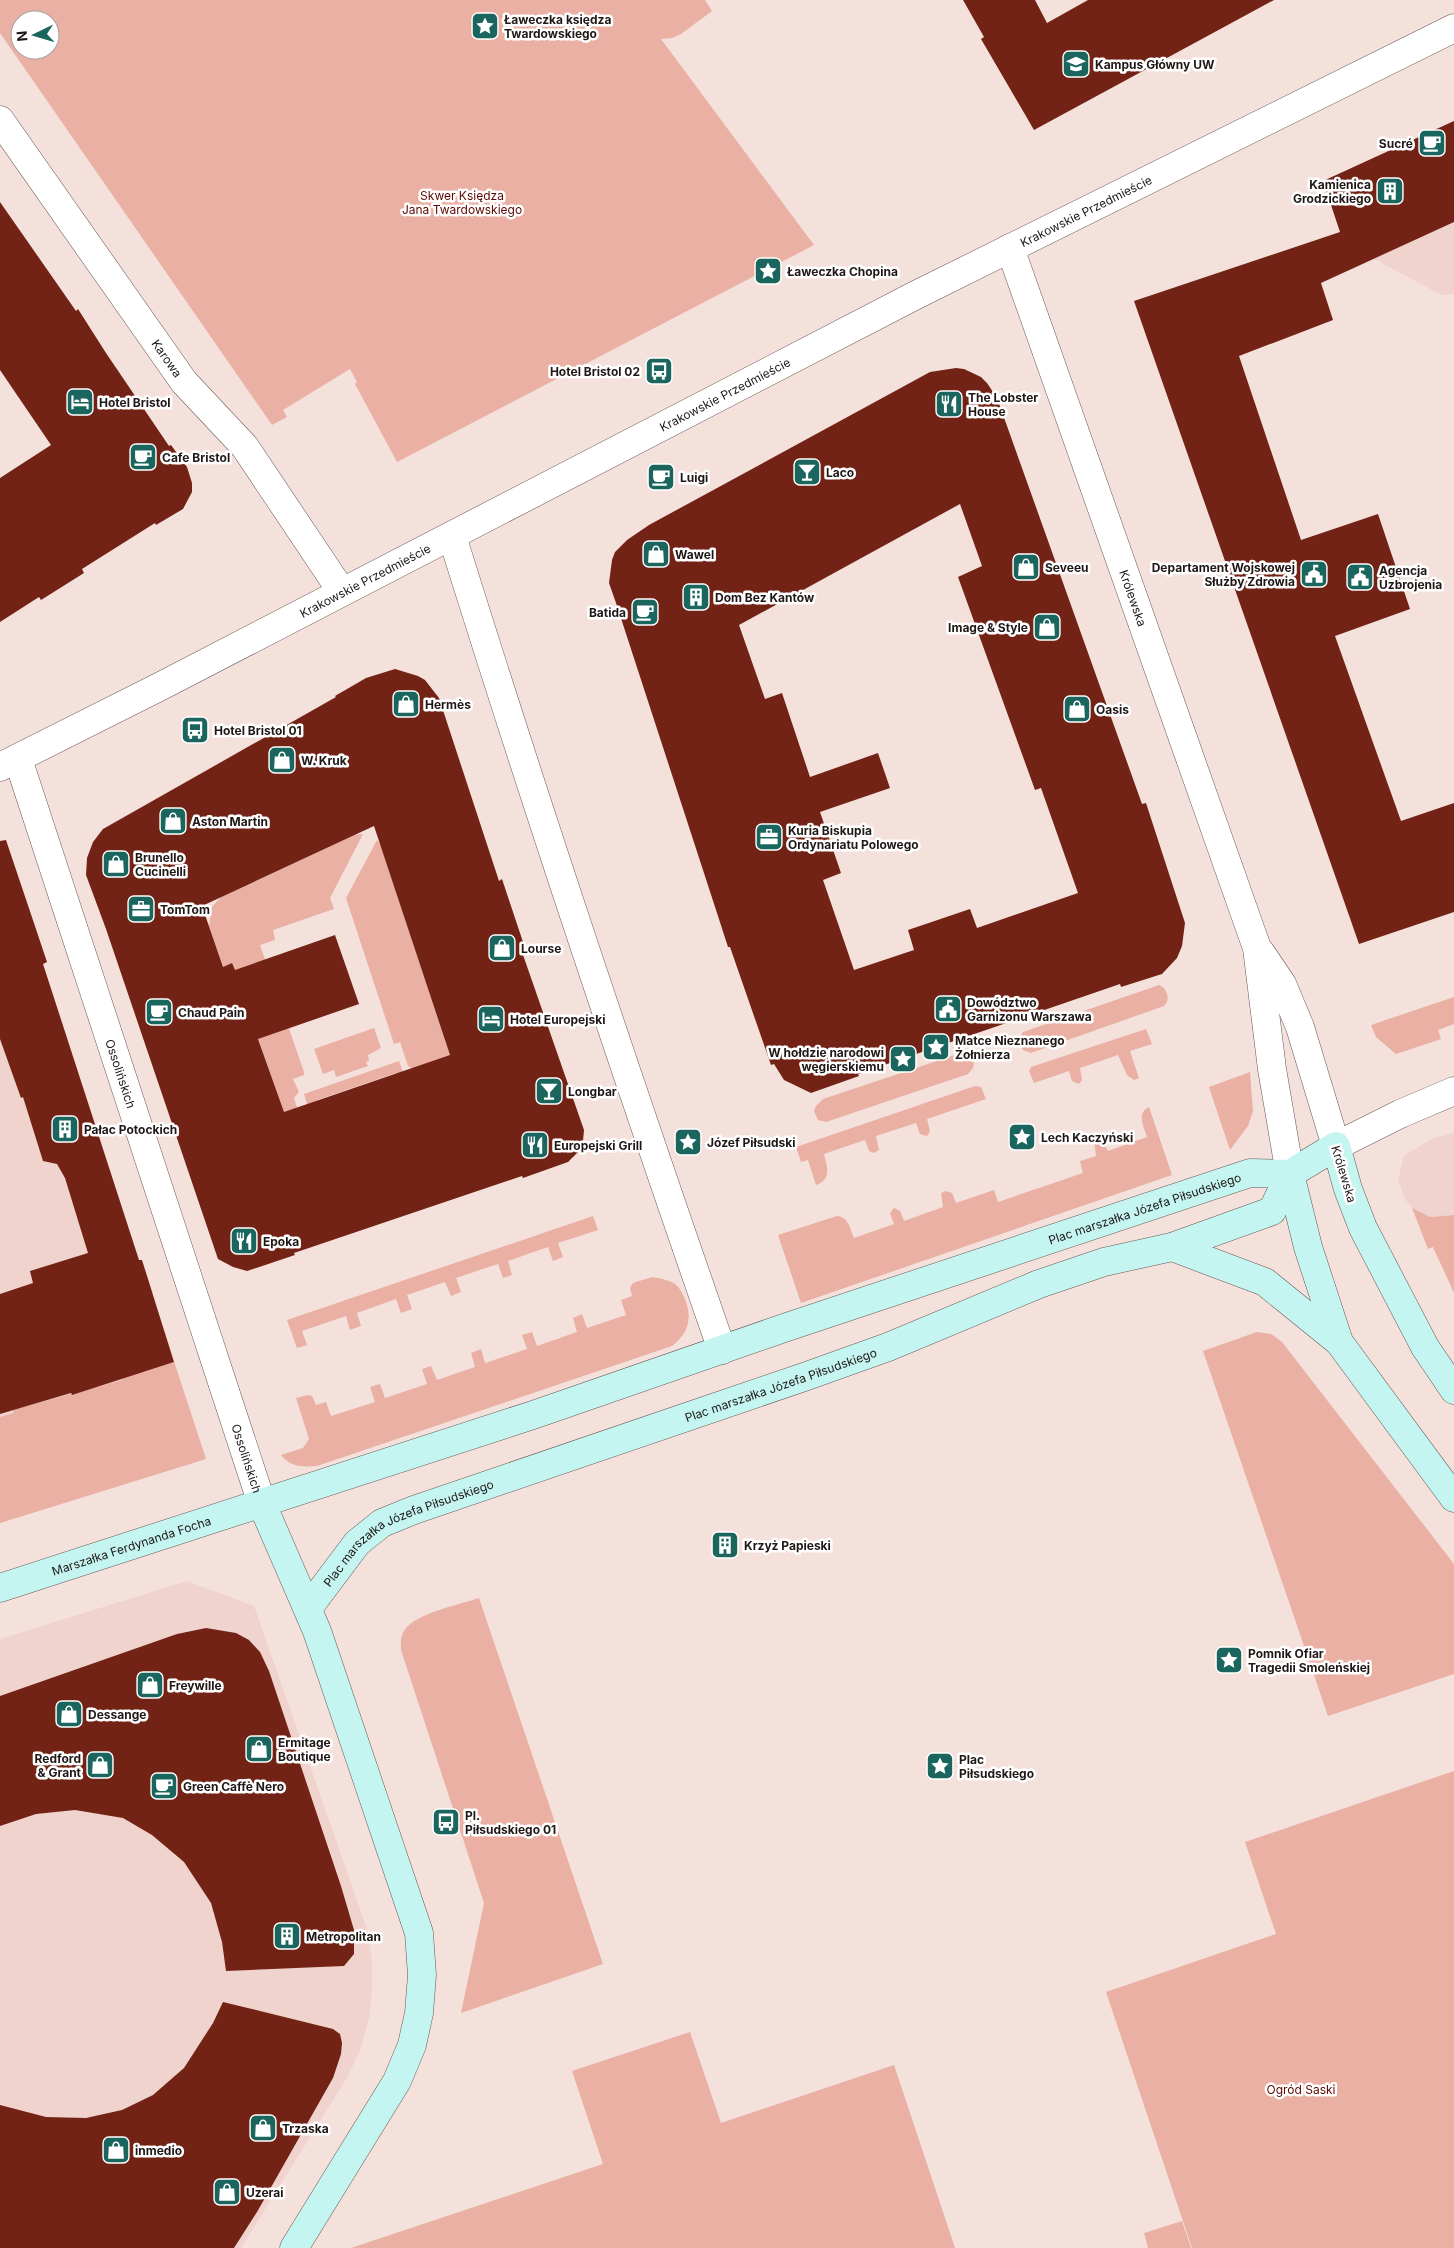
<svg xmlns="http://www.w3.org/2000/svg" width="1454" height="2248" font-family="Inter,sans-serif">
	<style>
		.built { fill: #efd3cc }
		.green { fill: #e9b0a3; fill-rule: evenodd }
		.building { fill: #732315; fill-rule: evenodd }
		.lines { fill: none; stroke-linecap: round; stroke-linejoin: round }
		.street-casing { stroke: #685854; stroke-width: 29 }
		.secondary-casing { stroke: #685854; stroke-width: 29 }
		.street { stroke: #fff; stroke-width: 28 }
		.secondary { stroke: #c5f5f0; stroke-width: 28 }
		.labels { text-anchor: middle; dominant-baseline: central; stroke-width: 5; stroke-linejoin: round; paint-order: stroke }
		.poi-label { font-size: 12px; font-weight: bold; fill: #1f1817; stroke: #fff; text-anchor: start }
		.park-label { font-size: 12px; fill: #5b0800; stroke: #fff }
		.street-label { font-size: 12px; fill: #1f1817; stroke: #fff }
	</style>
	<rect width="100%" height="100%" fill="#f4e1dc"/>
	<!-- built -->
	<path class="built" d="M1454,121v173l-12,1 -68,-36 -21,10 -30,-88z
		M24,892l23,70 -4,2 96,296h3l11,32 -18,6 13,39 17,-5 41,127 -206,64v-622z
		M1454,1133v82l-24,2 -16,-7 -9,-11 -7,-19 6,-24 27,-17z
		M187,1581l67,25 113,323 5,30v29l-3,30 -8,30 -13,28 -107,172h-241v-609z"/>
	<!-- green -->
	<path class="green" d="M0,0h705l7,11 -31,23 -9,4 -11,1 153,206 -417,217 -42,-78 2,-2 -7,-13 -67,41 4,7 -15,8 -272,-392zM20,20h30v30h-30z
		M363,834l-33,64 4,11 -61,21 2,10 -15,5 44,127v3l-11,4 6,13 -5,6 6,19 -18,21 -73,-212 2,-18 10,-11 134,-62zM232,963v1l54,154 -61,-152z
		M377,840l4,6 79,239 -5,11 -47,-30 -8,-24 -6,2 -48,-146z
		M1159,985l4,2c5,7 7,12 1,19l-133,47 -8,-3c-4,-7 -5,-11 0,-18z
		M1454,997v27l-16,6 3,9 -45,15 -20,-17 -5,-12z
		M374,1028l7,20 -13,7 1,6 -3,1 2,4 -32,11 -2,-7 -11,4 -9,-25z
		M1146,1029l6,15 -22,7 9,27 -5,2 -7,-5 -9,-20 -38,13 2,12 -3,4 -7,-3 -3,-10 -35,12 -5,-12 2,-4z
		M958,1054l11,1 5,8 -1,5 -5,6 -142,48 -8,-2 -4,-9 2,-5 7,-7z
		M399,1061l9,25 -96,33 -8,-25zM396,1073l4,14 -78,27 -5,-14z
		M1250,1072l3,39 -5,15 -18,24 -21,-63z
		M975,1086l6,1 5,12 -59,20 3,12 -3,5 -7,-2 -4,-11 -40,13 3,14 -5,3 -5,-2 -4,-11 -41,14c3,13 8,25 -8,31l-8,-25 -7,2 -5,-15z
		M1149,1107l23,68 -371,128 -23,-68 59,-19c12,1 13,13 17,22l40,-14 -4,-11 4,-5 6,3 4,10 39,-14 -2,-14 5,-2 6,2 4,10 38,-13 4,12 85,-29 -3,-12 16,-5 -2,-15 8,-1 6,11 39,-14c-3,-10 -11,-24 2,-30z
		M1412,1208l18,9 24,-2v78l-21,-46 -5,2z
		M593,1216l5,14 -40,13 5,14 -10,4 -5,-14 -40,14 4,14 -9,3 -5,-14 -42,14 5,14 -10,4 -6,-14 -38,13 5,14 -11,4 -5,-14 -39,14 4,13 -11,4 -4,-14 -44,15 5,14 -10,3 -10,-28z
		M652,1277c7,1 17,3 23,7 4,3 7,8 9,13 9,20 5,36 -12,49l-355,120c-16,1 -26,1 -36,-11l22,-7 6,-9 -13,-41 12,-3 4,1 4,9 10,-3 5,14 44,-14 -5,-15 10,-3 5,14 42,-14 -5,-15 9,-3 6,14 38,-13 -4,-14 10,-4 4,14 42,-14 -5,-14 10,-3 5,14 40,-14 -4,-14 9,-4 5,14 39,-13 -5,-15 11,-4 -2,-8 3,-5z
		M1257,1332l14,2 11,8 172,222v110l-126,42 -125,-365z
		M174,1362l32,97 -206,64v-106l14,-4 -1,-3 109,-30v-6l24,-3z
		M479,1598l124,366 -142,49 23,-110 -83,-253c0,-7 -1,-13 3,-19 11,-18 55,-26 75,-33z
		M1454,1771v477h-262l-86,-256 170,-58 -31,-92z
		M690,2032l31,91 173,-58 61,183h-604l252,-84 -31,-93z
		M1182,2221l9,27h-43l-4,-15z"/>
	<!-- building -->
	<path class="building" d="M963,0h72l12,23 41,-23h186l-240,130 -53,-91 3,-2z
		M1454,121v101l-133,61 12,37 -94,36 62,184 77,-26 32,95 -75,27 66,185 53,-18v109l-95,32 -225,-643 206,-69 -17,-51z
		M0,202l76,109 2,-2 28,44 63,93 2,-1 16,22 5,16v9l-9,17 -27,16 -1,-2 -73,46 2,4 -43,27 -2,-3 -39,25v-144l51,-33 -51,-75z
		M956,368l8,1 17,8 6,6 10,15 145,406 4,-1 39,120 -3,23 -5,12 -15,16 -41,13 -1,-3 -262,90 1,2 -48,17 -27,-13 -10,-16 -3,1 -41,-118h-2l-11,-34 -101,-310 -7,-20 3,-23 3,-8 12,-12 22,-15 281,-153zM960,504l22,62 -24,11 77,213 6,-2 37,105 -101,35 -7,-19 -62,21 6,20 -60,20 -31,-90 18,-7 -21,-61 70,-24 -12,-35 -68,24 -28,-84 -17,6 -26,-74z
		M395,669l23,7 7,4 14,18 60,183 3,-2 24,72 -4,1 62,178 -1,11 -2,8 -13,13 -45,16 -1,-2 -228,77 1,2 -48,16 -14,-4 -15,-8 -112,-330 -20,-54 1,-17 6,-16 10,-13 233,-132 -1,-1 31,-18zM374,826l76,229 -166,57 -26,-73 101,-35 -24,-69 -100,35 -3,-7 -9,4 -21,-61z
		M6,840l41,122 -4,2 96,296h3l32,102 -102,33 -1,-2 -71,21v-120l33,-11 -3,-12 58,-18 -23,-75 -8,-14 -14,-3 -20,-64 -2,1 -21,-59v-198z
		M206,1628l30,5 13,7 11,12 9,19 72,215 13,44v24l-10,12 -118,5 -4,-29 -11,-39 -27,-41 -32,-27 -29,-17 -48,-8 -39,4 -36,12v-130l177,-62z
		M223,2002l110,27 7,5 2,9 -1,11 -8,24 -76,134 -23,36h-234v-143l46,12 40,1 36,-8 31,-15 31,-27 29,-45z"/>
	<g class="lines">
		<!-- street casing -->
		<g class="street-casing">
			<g id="street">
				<path id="s1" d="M0,120l184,262 61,65 97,145"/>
				<path id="s2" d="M1010,248l247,700 15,121 18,105"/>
				<path d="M452,536c85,273 176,544 270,814"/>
				<path id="s3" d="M18,759l244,745"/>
				<path id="s4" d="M0,767l163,-82 753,-390 538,-267"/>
				<path d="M1261,953l21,31 18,43 36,119 64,-32 54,-23"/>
			</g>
		</g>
		<!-- secondary casing -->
		<g class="secondary-casing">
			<g id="secondary">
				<path d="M1290,1174l18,73 31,95"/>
				<path d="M1172,1247l93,35 74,60 115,156"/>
				<path d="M262,1504l55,127 102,302 3,42 -3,38 -7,32 -15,36 -103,167"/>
				<path id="s5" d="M0,1588l533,-173 254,-88 463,-154 40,1"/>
				<path id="s6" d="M309,1607l48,-64 25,-20 32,-13 390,-133 84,-30 151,-63 65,-22 68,-15 100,-36 18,-37 46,-28 12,43 15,39 62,119 29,43"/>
			</g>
		</g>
		<!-- street -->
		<use href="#street" class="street"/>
		<!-- secondary -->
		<use href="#secondary" class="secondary"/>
	</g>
	<!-- icons -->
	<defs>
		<g id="sight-square" transform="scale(1.4375)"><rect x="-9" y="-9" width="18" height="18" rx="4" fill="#1a655d" stroke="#fff"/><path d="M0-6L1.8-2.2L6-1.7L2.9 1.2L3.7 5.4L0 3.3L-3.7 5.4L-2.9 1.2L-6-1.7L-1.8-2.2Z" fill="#fff"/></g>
		<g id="university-square" transform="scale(1.4375)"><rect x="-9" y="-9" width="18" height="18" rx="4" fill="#1a655d" stroke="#fff"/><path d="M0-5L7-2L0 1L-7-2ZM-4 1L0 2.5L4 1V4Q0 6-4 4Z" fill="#fff"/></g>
		<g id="cafe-square" transform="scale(1.4375)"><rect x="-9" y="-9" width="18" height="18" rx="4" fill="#1a655d" stroke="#fff"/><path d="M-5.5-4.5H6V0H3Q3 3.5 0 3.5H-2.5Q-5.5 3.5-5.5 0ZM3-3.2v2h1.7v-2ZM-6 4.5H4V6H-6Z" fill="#fff"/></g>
		<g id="building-square" transform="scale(1.4375)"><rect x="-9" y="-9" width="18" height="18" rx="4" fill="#1a655d" stroke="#fff"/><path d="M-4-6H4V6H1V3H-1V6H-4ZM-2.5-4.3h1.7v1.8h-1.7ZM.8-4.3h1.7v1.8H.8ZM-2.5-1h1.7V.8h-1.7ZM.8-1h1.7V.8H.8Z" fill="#fff"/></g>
		<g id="bus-square" transform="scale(1.4375)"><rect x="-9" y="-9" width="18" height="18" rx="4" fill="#1a655d" stroke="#fff"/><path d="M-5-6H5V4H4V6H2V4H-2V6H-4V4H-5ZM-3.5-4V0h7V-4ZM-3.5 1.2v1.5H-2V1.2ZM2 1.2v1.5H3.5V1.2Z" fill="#fff"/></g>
		<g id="hotel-square" transform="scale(1.4375)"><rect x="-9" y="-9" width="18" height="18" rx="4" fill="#1a655d" stroke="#fff"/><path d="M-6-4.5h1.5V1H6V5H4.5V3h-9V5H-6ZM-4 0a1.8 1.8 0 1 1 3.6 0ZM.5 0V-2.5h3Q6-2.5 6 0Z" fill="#fff"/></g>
		<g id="restaurant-square" transform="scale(1.4375)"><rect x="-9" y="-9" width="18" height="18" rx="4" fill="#1a655d" stroke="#fff"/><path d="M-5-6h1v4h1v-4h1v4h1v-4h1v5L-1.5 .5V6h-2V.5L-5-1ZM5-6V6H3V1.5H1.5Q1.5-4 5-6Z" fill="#fff"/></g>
		<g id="bar-square" transform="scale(1.4375)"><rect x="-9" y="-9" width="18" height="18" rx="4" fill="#1a655d" stroke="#fff"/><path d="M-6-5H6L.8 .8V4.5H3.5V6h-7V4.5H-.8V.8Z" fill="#fff"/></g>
		<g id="shop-square" transform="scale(1.4375)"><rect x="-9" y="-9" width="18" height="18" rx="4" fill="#1a655d" stroke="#fff"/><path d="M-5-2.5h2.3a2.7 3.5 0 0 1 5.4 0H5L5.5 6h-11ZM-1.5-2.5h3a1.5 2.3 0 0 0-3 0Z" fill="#fff"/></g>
		<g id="civic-square" transform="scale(1.4375)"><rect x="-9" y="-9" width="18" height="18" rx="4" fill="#1a655d" stroke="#fff"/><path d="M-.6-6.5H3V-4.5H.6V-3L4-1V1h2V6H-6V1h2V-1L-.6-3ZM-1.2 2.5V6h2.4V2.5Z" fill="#fff"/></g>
		<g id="office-square" transform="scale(1.4375)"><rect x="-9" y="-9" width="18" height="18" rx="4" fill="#1a655d" stroke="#fff"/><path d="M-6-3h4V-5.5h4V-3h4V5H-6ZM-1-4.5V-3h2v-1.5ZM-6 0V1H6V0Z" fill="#fff"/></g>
	</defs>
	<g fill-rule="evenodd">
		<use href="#sight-square" x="485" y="26"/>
		<use href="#university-square" x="1076" y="64"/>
		<use href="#cafe-square" x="1432" y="143"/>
		<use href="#building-square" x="1390" y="191"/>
		<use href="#sight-square" x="768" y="271"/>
		<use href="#bus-square" x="659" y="371"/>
		<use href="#hotel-square" x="80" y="402"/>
		<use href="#restaurant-square" x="949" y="404"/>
		<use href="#cafe-square" x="143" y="457"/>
		<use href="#bar-square" x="807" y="472"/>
		<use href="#cafe-square" x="661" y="477"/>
		<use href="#shop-square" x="656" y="554"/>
		<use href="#shop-square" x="1026" y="567"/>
		<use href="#civic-square" x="1314" y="574"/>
		<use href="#civic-square" x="1360" y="577"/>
		<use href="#building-square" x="696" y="597"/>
		<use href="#cafe-square" x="645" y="612"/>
		<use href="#shop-square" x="1047" y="627"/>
		<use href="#shop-square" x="406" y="704"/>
		<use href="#shop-square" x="1077" y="709"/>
		<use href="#bus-square" x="195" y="730"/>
		<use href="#shop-square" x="282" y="760"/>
		<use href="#shop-square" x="173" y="821"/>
		<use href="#office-square" x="769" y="837"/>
		<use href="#shop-square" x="116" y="864"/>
		<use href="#office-square" x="141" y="909"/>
		<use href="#shop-square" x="502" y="948"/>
		<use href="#civic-square" x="948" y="1009"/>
		<use href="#cafe-square" x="159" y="1012"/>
		<use href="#hotel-square" x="491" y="1019"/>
		<use href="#sight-square" x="936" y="1047"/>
		<use href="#sight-square" x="903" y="1059"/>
		<use href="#bar-square" x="549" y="1091"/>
		<use href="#building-square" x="65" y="1129"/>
		<use href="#sight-square" x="1022" y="1137"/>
		<use href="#sight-square" x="688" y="1142"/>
		<use href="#restaurant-square" x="535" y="1145"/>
		<use href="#restaurant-square" x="244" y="1241"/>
		<use href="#building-square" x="725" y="1545"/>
		<use href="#sight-square" x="1229" y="1660"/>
		<use href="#shop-square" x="150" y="1685"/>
		<use href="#shop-square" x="69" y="1714"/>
		<use href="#shop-square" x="259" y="1749"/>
		<use href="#shop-square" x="100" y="1765"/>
		<use href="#sight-square" x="940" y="1766"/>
		<use href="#cafe-square" x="164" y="1786"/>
		<use href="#bus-square" x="446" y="1822"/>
		<use href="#building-square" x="287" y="1936"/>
		<use href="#shop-square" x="263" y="2128"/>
		<use href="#shop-square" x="116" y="2150"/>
		<use href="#shop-square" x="227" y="2192"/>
	</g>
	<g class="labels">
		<!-- poi labels -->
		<g class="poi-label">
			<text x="504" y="19">Ławeczka księdza<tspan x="504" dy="14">Twardowskiego</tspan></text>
			<text x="1095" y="64">Kampus Główny UW</text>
			<text x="1413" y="143" text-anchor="end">Sucré</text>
			<text x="1371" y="184" text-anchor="end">Kamienica<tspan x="1371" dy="14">Grodzickiego</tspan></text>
			<text x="787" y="271">Ławeczka Chopina</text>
			<text x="640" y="371" text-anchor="end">Hotel Bristol 02</text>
			<text x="968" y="397">The Lobster<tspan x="968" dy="14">House</tspan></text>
			<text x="99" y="402">Hotel Bristol</text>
			<text x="162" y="457">Cafe Bristol</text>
			<text x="826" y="472">Laco</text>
			<text x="680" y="477">Luigi</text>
			<text x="675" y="554">Wawel</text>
			<text x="1045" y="567">Seveeu</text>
			<text x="1295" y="567" text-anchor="end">Departament Wojskowej<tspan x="1295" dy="14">Służby Zdrowia</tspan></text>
			<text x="1379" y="570">Agencja<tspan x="1379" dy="14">Uzbrojenia</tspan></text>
			<text x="715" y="597">Dom Bez Kantów</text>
			<text x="626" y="612" text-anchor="end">Batida</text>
			<text x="1028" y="627" text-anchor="end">Image &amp; Style</text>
			<text x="425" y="704">Hermès</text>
			<text x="1096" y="709">Oasis</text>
			<text x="214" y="730">Hotel Bristol 01</text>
			<text x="301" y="760">W. Kruk</text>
			<text x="192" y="821">Aston Martin</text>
			<text x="788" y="830">Kuria Biskupia<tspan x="788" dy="14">Ordynariatu Polowego</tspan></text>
			<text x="135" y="857">Brunello<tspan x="135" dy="14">Cucinelli</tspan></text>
			<text x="160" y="909">TomTom</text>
			<text x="521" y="948">Lourse</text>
			<text x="967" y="1002">Dowództwo<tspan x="967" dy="14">Garnizonu Warszawa</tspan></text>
			<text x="178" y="1012">Chaud Pain</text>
			<text x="510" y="1019">Hotel Europejski</text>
			<text x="955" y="1040">Matce Nieznanego<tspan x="955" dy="14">Żołnierza</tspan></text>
			<text x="884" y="1052" text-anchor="end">W hołdzie narodowi<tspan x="884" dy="14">węgierskiemu</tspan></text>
			<text x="568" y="1091">Longbar</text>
			<text x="84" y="1129">Pałac Potockich</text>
			<text x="1041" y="1137">Lech Kaczyński</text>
			<text x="707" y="1142">Józef Piłsudski</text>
			<text x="554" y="1145">Europejski Grill</text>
			<text x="263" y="1241">Epoka</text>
			<text x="744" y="1545">Krzyż Papieski</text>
			<text x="1248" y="1653">Pomnik Ofiar<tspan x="1248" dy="14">Tragedii Smoleńskiej</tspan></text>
			<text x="169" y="1685">Freywille</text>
			<text x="88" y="1714">Dessange</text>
			<text x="278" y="1742">Ermitage<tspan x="278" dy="14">Boutique</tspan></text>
			<text x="81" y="1758" text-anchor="end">Redford<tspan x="81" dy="14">&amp; Grant</tspan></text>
			<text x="959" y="1759">Plac<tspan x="959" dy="14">Piłsudskiego</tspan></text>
			<text x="183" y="1786">Green Caffè Nero</text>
			<text x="465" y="1815">Pl.<tspan x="465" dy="14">Piłsudskiego 01</tspan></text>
			<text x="306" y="1936">Metropolitan</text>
			<text x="282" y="2128">Trzaska</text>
			<text x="135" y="2150">inmedio</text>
			<text x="246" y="2192">Uzerai</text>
		</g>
		<!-- park labels -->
		<g class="park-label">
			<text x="462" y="195">Skwer Księdza<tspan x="462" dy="14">Jana Twardowskiego</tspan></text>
			<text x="1301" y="2089">Ogród Saski</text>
		</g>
		<!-- street labels -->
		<g class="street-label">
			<text stroke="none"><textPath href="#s4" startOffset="1220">Krakowskie Przedmieście</textPath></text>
			<text stroke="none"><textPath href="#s1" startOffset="291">Karowa</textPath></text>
			<text stroke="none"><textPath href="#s4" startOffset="815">Krakowskie Przedmieście</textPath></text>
			<text stroke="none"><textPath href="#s4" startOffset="410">Krakowskie Przedmieście</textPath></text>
			<text stroke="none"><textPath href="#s2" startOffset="371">Królewska</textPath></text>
			<text stroke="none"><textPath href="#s3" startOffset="331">Ossolińskich</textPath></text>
			<text transform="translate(1344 1174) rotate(73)">Królewska</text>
			<text stroke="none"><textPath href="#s5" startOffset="1206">Plac marszałka Józefa Piłsudskiego</textPath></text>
			<text stroke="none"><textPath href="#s6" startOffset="534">Plac marszałka Józefa Piłsudskiego</textPath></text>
			<text stroke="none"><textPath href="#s3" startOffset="736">Ossolińskich</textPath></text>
			<text stroke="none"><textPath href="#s6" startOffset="129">Plac marszałka Józefa Piłsudskiego</textPath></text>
			<text stroke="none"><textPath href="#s5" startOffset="138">Marszałka Ferdynanda Focha</textPath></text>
		</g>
	</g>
	<!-- north arrow -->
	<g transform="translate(35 35) rotate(265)"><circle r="24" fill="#ffffff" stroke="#a5a3a2"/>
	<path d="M0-4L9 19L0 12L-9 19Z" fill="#1a655d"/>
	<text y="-8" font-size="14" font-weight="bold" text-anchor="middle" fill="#1f1817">N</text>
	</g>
</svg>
